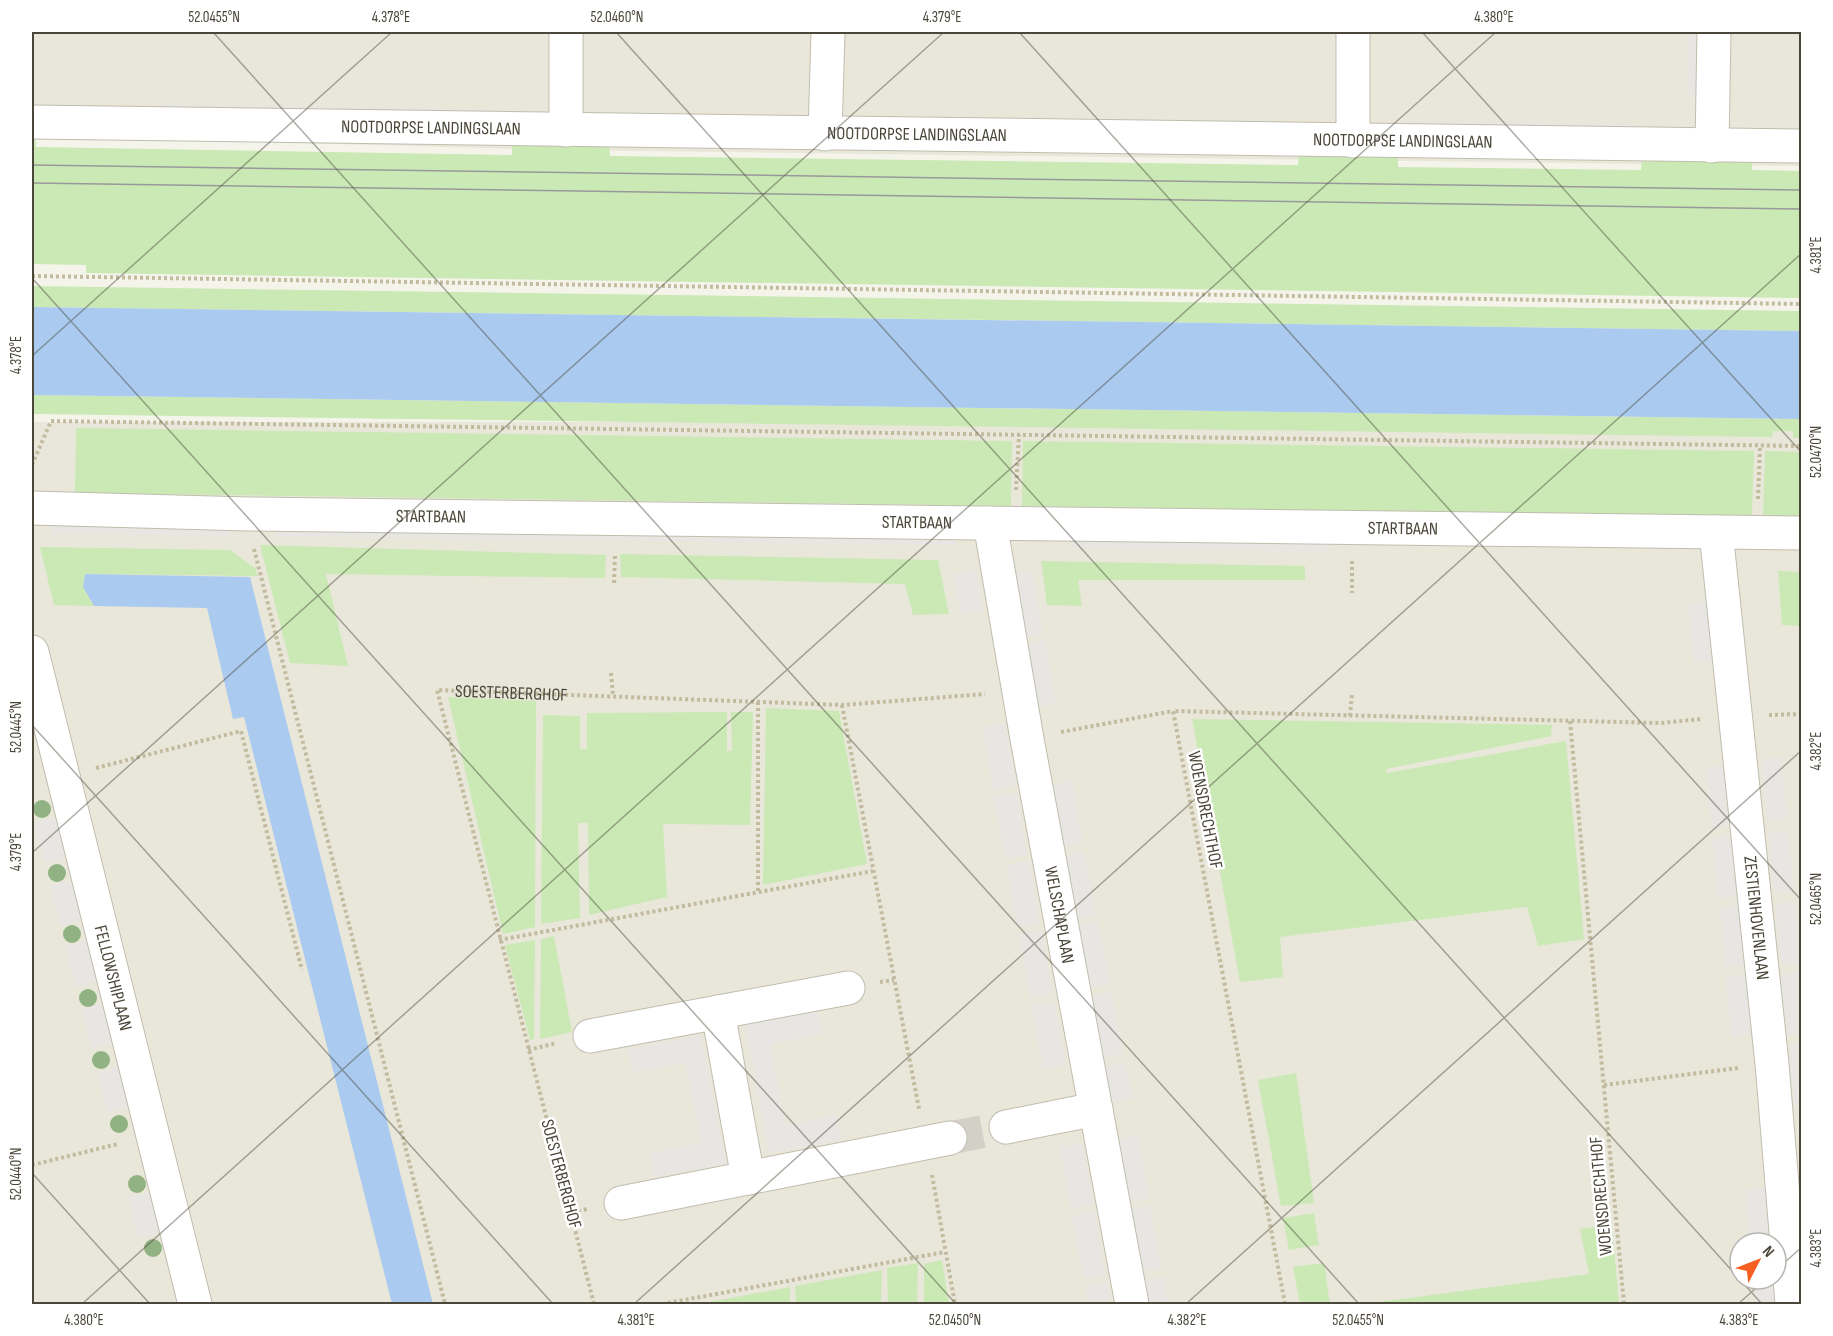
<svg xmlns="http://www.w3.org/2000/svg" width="1833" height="1336" font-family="'Sofia Sans Condensed',sans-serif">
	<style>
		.residential { fill: #e9e7da; fill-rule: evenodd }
		.green { fill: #cae9b5 }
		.parking { fill: #e7e6e3 }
		.water { fill: #aacaf0 }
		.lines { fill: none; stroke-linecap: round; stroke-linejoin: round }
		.minor-tunnel { stroke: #d3d1c7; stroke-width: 33; stroke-dasharray: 33 16; stroke-linecap: butt }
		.minor-casing { stroke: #c1bdae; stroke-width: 35 }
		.path { stroke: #c3bb9f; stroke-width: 4; stroke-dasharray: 3 3; stroke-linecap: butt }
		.minor { stroke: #fff; stroke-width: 33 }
		.tram { stroke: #999; stroke-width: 1.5 }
		.tree { fill: #91b282 }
		.ticks { fill: none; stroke: #4a4639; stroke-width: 1.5; stroke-opacity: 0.45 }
		.labels { text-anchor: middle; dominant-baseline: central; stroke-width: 5; stroke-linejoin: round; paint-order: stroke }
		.street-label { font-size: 18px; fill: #4a4639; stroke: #fff }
		.neatline { fill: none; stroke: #4a4639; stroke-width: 2 }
		.ticks-label { font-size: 15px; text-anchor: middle; fill: #4a4639 }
	</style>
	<rect width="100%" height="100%" fill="#f5f4eb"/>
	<!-- residential -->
	<path class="residential" d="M32,32h1769v134l-1239,-16 -530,-14z
		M32,422h1769v882h-1769zM1740,1243h36v36h-36z"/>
	<!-- green -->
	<path class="green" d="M32,134h3l1,13 476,8v-14l97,2 1,13 688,9 1,-13 99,2v13l243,3 1,-13h110v13l49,1v127l-1715,-25v-8l-54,-1z
		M32,286l1769,25 1,20 -1770,-24z
		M32,395l1769,24 1,19h-9v-7h-20l-1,6 -1740,-23z
		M76,428l936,13 -1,65 -936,-13z
		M1023,441l731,10 -2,66 -730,-11z
		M1765,451l36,1v66l-38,-1z
		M260,545l346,10 -1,23 -279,-4 22,92 -58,-3z
		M40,547l190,3 26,19 1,7 -172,-2 -2,13 11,19 -40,-1z
		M620,554l318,6 11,54 -36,1 -8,-31 -284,-7z
		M1041,561l264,5v14h-227l4,26 -35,-1z
		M1778,571l23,1v54l-19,-1z
		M448,697l88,4 -1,226 -32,7z
		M766,708l73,3 28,153 -104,21z
		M727,712v39h5l-1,-39h22l-3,113 -87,-1 4,73 -78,18 -1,-92h-10l2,95 -39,6 2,-209 37,1v33h7v-36z
		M1192,719l360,6 -1,11 -165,33 1,4 179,-32 18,198 -46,7 -11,-39 -247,30 3,40 -43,5z
		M554,936l18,96 -32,7 1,-100z
		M535,940l-1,99 -4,1 -25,-95z
		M1296,1073l18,130 -33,3 -23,-126z
		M1314,1213l5,32 -30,5 -6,-32z
		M1612,1225l7,79h-255l225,-30 -9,-45z
		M942,1260l7,44h-25v-40z
		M918,1263l-1,41h-29l-1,-36z
		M1324,1263l6,41h-30l-7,-37z
		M882,1270l-1,34h-85l-1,-18z
		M790,1287v17h-92z"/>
	<!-- parking -->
	<path class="parking" d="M1688,32h9v63h-9z
		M162,105l352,5v9l-352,-5z
		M1399,121l235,3v9l-235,-3z
		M53,525l176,2v9l-177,-2z
		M275,527l681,9v9l-681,-9z
		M1073,538l256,3v11l-256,-4z
		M976,570l7,40 -22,4 -7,-40z
		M1032,572l11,62 -23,4 -11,-63z
		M1708,602l6,60 -20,1 -6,-59z
		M1045,640l11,63 -23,4 -11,-63z
		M1005,723l11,62 -23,5 -10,-63z
		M1781,758l6,60 -20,2 -6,-60z
		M1726,765l5,60 -19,2 -6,-60z
		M1072,781l11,62 -23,4 -10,-62z
		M1017,793l10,62 -22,4 -11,-62z
		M57,817l10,40 -23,6 -10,-40z
		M1788,831l6,59 -20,2 -6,-59z
		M1732,837l6,59 -20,2 -6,-59z
		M1084,852l12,62 -22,5 -13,-62z
		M1029,861l11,62 -23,5 -10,-63z
		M73,880l10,40 -23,6 -10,-41z
		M1795,902l5,60 -19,2 -6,-60z
		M1740,906l5,60 -20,1 -5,-59z
		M1098,922l12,62 -23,4 -11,-62z
		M1042,931l10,62 -22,3 -11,-62z
		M88,941l10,40 -23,6 -10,-41z
		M1801,973v60l-14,2 -6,-60z
		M1746,975l5,59 -20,2 -5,-59z
		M1111,992l12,62 -23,4 -12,-62z
		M1054,1002l12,62 -23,4 -11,-62z
		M104,1003l10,40 -23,6 -9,-40z
		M818,1011l4,23 -52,10 15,81 51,-10 5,25 -72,13 -24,-128z
		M701,1035l25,129 -72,13 -4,-24 51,-10 -16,-80 -52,9 -4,-23z
		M1801,1044v60h-7l-5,-59z
		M1125,1063l7,35 -22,5 -7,-35z
		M120,1066l10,40 -23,6 -10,-40z
		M1138,1135l11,63 -23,3 -11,-62z
		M1083,1143l10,62 -22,4 -11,-62z
		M1765,1188l5,55h-20l-5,-53z
		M151,1192l9,40 -22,6 -10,-40z
		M1150,1206l11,62 -23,4 -11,-63z
		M1095,1212l10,63 -22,4 -11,-63z
		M1164,1277l5,27h-24l-4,-24z
		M1754,1279h20l2,25h-20z
		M1107,1283l4,21h-23l-3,-18z"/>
	<!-- water -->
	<path class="water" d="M32,307l1769,24v88l-1769,-24z
		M85,574l165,3 183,727h-41l-148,-587 -11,2 -26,-111 -113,-2 -11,-19z"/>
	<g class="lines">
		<!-- minor-tunnel -->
		<path class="minor-tunnel" d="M950,1138l56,-11"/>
		<!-- minor casing -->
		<g class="minor-casing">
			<g id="minor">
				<path d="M1353,32v109"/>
				<path id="s2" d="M32,122l1770,24"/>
				<path d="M566,130v-98"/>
				<path d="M825,134l3,-102"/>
				<path d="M1712,146l2,-114"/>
				<path id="s3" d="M32,508l216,6 1554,19"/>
				<path id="s4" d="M990,523l37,216 105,565"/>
				<path id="s5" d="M1716,532l56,532 20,240"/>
				<path id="s6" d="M32,652l163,652"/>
				<path d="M718,1012l30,166"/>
				<path d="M590,1036l258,-48"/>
				<path d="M1006,1127l90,-18"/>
				<path d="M621,1203l329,-65"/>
			</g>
		</g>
		<!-- path -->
		<g class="path">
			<path d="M32,276l1770,28"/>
			<path d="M32,465l19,-44 1751,25"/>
			<path d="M1016,490l3,-55"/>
			<path d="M1758,499l2,-54"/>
			<path d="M254,549l191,755"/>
			<path d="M1352,561v32"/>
			<path d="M614,583l1,-29"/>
			<path d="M611,673l2,23"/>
			<path d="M758,702v190"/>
			<path d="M842,705l77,404"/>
			<path d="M1769,715l33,-1"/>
			<path d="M1350,716l2,-23"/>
			<path d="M1570,721l54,583"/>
			<path d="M1061,732l112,-21"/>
			<path d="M96,768l145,-37 61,239"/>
			<path d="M499,940l374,-69"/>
			<path d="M880,982l14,-2"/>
			<path d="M528,1050l29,-7"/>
			<path d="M1604,1085l134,-17"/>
			<path d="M32,1165l86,-21"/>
			<path d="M932,1175l23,129"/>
			<path d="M572,1212l16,-3"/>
			<path id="s1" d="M594,1304l-157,-614 405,15 143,-11"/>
			<path d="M662,1304l283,-52"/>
			<path d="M1285,1304l-112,-593 488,12 41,-4"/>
		</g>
		<!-- minor -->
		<use href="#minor" class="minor"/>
		<!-- tram -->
		<path class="tram" d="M32,165l1770,25
			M32,183l1770,26"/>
	</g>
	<!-- trees -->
	<g class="tree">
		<circle cx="42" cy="809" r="9"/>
		<circle cx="57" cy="873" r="9"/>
		<circle cx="72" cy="934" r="9"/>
		<circle cx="88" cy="998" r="9"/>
		<circle cx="101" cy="1060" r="9"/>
		<circle cx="119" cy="1124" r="9"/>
		<circle cx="137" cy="1184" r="9"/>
		<circle cx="153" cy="1248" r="9"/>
	</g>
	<!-- ticks -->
	<path class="ticks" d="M213,32l1146,1272M616,32l1146,1272M1019,32l783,869M1422,32l380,421M32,278l924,1026M32,356l360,-324M32,725l521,579M32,853l912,-821M32,1173l118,131M1776,1270l26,-23M82,1304l1414,-1272M634,1304l1168,-1051M1186,1304l616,-554M1738,1304l28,-25"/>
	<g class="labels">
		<!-- street labels -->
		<g class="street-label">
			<text stroke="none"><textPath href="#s2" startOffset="399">NOOTDORPSE LANDINGSLAAN</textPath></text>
			<text stroke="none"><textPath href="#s2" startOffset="885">NOOTDORPSE LANDINGSLAAN</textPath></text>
			<text stroke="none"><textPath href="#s2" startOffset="1371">NOOTDORPSE LANDINGSLAAN</textPath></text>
			<text stroke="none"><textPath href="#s3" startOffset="399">STARTBAAN</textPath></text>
			<text stroke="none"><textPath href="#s3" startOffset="885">STARTBAAN</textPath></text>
			<text stroke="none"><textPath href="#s3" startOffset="1371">STARTBAAN</textPath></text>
			<text stroke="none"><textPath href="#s1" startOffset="708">SOESTERBERGHOF</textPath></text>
			<text transform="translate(1205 810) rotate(79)">WOENSDRECHTHOF</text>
			<text stroke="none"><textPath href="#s4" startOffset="398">WELSCHAPLAAN</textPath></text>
			<text stroke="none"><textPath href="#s5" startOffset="388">ZESTIENHOVENLAAN</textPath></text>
			<text stroke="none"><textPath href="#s6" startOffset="336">FELLOWSHIPLAAN</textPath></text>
			<text transform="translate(561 1174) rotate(75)">SOESTERBERGHOF</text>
			<text transform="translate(1601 1196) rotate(-95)">WOENSDRECHTHOF</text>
		</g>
	</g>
	<!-- border -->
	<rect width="1833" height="1336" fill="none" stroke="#ffffff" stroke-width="66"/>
	<!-- north arrow -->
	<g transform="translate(1758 1261) rotate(48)"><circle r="28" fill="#ffffff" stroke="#b7b5b0" stroke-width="1.5"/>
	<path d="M0-4.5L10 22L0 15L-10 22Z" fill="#f75e21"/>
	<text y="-9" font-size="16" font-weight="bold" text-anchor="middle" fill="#4a4639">N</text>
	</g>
	<rect x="33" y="33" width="1767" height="1270" class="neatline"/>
	<g class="ticks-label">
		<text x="214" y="22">52.0455°N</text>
		<text x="391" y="22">4.378°E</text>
		<text x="617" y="22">52.0460°N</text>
		<text x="942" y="22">4.379°E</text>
		<text x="1494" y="22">4.380°E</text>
		<text transform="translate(1816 255) rotate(-90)" y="5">4.381°E</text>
		<text transform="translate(16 355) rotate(-90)" y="5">4.378°E</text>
		<text transform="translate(1816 452) rotate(-90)" y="5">52.0470°N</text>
		<text transform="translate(16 727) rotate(-90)" y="5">52.0445°N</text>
		<text transform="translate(1816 751) rotate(-90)" y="5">4.382°E</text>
		<text transform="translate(16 852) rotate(-90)" y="5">4.379°E</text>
		<text transform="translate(1816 899) rotate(-90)" y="5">52.0465°N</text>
		<text transform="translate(16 1174) rotate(-90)" y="5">52.0440°N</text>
		<text transform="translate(1816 1248) rotate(-90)" y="5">4.383°E</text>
		<text x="84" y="1325">4.380°E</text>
		<text x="636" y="1325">4.381°E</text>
		<text x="955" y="1325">52.0450°N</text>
		<text x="1187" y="1325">4.382°E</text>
		<text x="1358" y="1325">52.0455°N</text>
		<text x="1739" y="1325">4.383°E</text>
	</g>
</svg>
